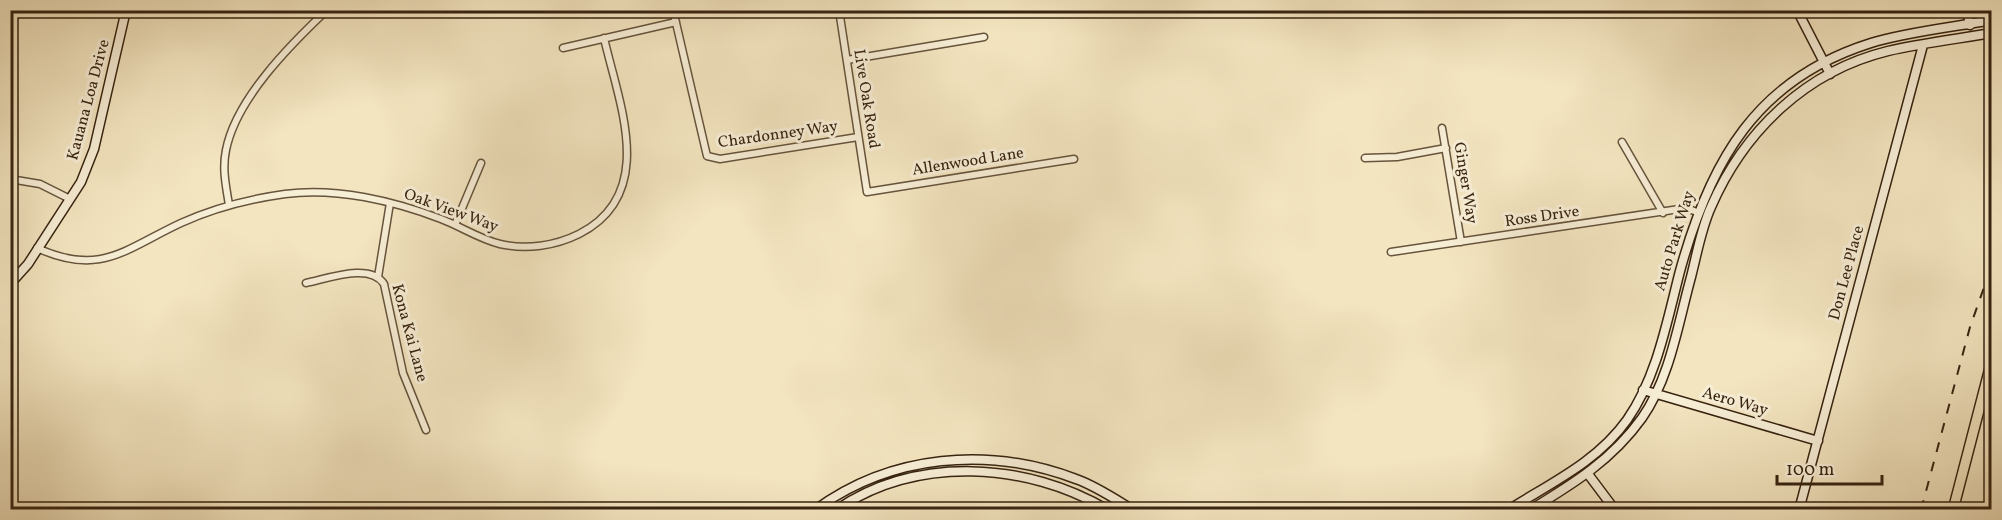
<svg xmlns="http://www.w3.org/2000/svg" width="2002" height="520" font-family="Vollkorn,serif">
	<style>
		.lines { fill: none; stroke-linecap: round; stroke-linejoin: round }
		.street-casing { stroke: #66543c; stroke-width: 9 }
		.secondary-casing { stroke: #372310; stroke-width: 11 }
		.primary-casing { stroke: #372310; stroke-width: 12 }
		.street { stroke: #f7eed6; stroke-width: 6 }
		.secondary { stroke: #f7eed6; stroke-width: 8 }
		.primary { stroke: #f3e5c0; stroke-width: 9 }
		.rail { stroke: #372310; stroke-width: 2; stroke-dasharray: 10 10; stroke-linecap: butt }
		.labels { text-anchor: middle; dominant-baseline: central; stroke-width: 6; stroke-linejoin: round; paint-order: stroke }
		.street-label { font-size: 16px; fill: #372310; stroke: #f7eed6 }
	</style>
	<rect width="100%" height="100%" fill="#f3e5c0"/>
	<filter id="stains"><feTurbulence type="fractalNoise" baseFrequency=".00333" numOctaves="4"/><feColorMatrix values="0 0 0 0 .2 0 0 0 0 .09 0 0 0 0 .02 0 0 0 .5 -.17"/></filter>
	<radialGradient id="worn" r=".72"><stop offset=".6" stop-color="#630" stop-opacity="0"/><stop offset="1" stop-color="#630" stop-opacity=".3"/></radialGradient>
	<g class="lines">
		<!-- street casing -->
		<g class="street-casing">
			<path id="street" d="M673,10l34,146 13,3 138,-22
				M839,10l28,182 207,-33
				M563,48l113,-26
				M847,60l137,-23
				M1442,128l19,114
				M1622,142l41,71
				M1365,158l32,-1 49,-9
				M10,179l30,5 30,15
				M229,205c-3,-19 -7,-36 -3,-55 10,-51 64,-105 101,-140
				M455,225l26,-62
				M37,248c64,29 88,1 144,-25 33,-15 68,-24 104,-29 51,-7 109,7 156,25 19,7 38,20 59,25 26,6 55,2 79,-10 79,-40 40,-130 25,-196
				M1391,252l295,-44 11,4
				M378,277l12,-74
				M306,283c21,-4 64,-21 78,1l19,89 23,57"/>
		</g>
		<!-- secondary casing -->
		<g class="secondary-casing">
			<path id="secondary" d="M1797,10l33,64
				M1967,10l3,15
				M10,284l18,-20 53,-82 13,-33 32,-139
				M1643,390l175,51
				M1588,474l27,36
				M815,510c76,-56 174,-64 261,-31 20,7 39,20 57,31
				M836,510c81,-55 191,-48 272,0
				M1508,510c43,-27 89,-48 119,-90 30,-43 40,-99 53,-149 30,-109 76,-192 191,-228 35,-11 83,-16 121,-23
				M1530,510c43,-26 82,-50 112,-92 28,-40 36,-94 49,-141 6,-23 10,-48 20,-70 33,-76 95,-136 177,-156 34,-8 69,-12 104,-18
				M1799,510l124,-465"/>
		</g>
		<!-- primary casing -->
		<g class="primary-casing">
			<path id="primary" d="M1953,510l39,-150"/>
		</g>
		<!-- street -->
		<use href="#street" class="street"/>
		<!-- secondary -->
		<use href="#secondary" class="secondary"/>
		<!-- primary -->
		<use href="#primary" class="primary"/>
		<!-- rail -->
		<path class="rail" d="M1921,510l49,-183 22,-62"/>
	</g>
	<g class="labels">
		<!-- street labels -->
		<g class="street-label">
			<text transform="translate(866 99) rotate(81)">Live Oak Road</text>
			<text transform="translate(89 100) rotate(-75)">Kauana Loa Drive</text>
			<text transform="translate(778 135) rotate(-8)">Chardonney Way</text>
			<text transform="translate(968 162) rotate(-9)">Allenwood Lane</text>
			<text transform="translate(1465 183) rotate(81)">Ginger Way</text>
			<text transform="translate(451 211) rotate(20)">Oak View Way</text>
			<text transform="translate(1542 217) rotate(-8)">Ross Drive</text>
			<text transform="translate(1675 241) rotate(-73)">Auto Park Way</text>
			<text transform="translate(1847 273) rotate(-75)">Don Lee Place</text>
			<text transform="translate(409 333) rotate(75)">Kona Kai Lane</text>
			<text transform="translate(1735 402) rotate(16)">Aero Way</text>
		</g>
	</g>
	<!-- margin -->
	<rect width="2002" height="520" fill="none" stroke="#f3e5c0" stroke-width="36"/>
	<rect x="12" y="12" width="1978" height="496" fill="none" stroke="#372310" stroke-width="3"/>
	<rect x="18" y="18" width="1966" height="484" fill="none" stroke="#372310" stroke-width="1.5"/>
	<!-- scale -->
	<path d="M1777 475v9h105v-9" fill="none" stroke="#372310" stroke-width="3"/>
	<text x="1786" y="475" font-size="18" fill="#372310" stroke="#f7eed6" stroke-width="4.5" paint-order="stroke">100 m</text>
	<rect width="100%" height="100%" filter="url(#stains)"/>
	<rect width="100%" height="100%" fill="url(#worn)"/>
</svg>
